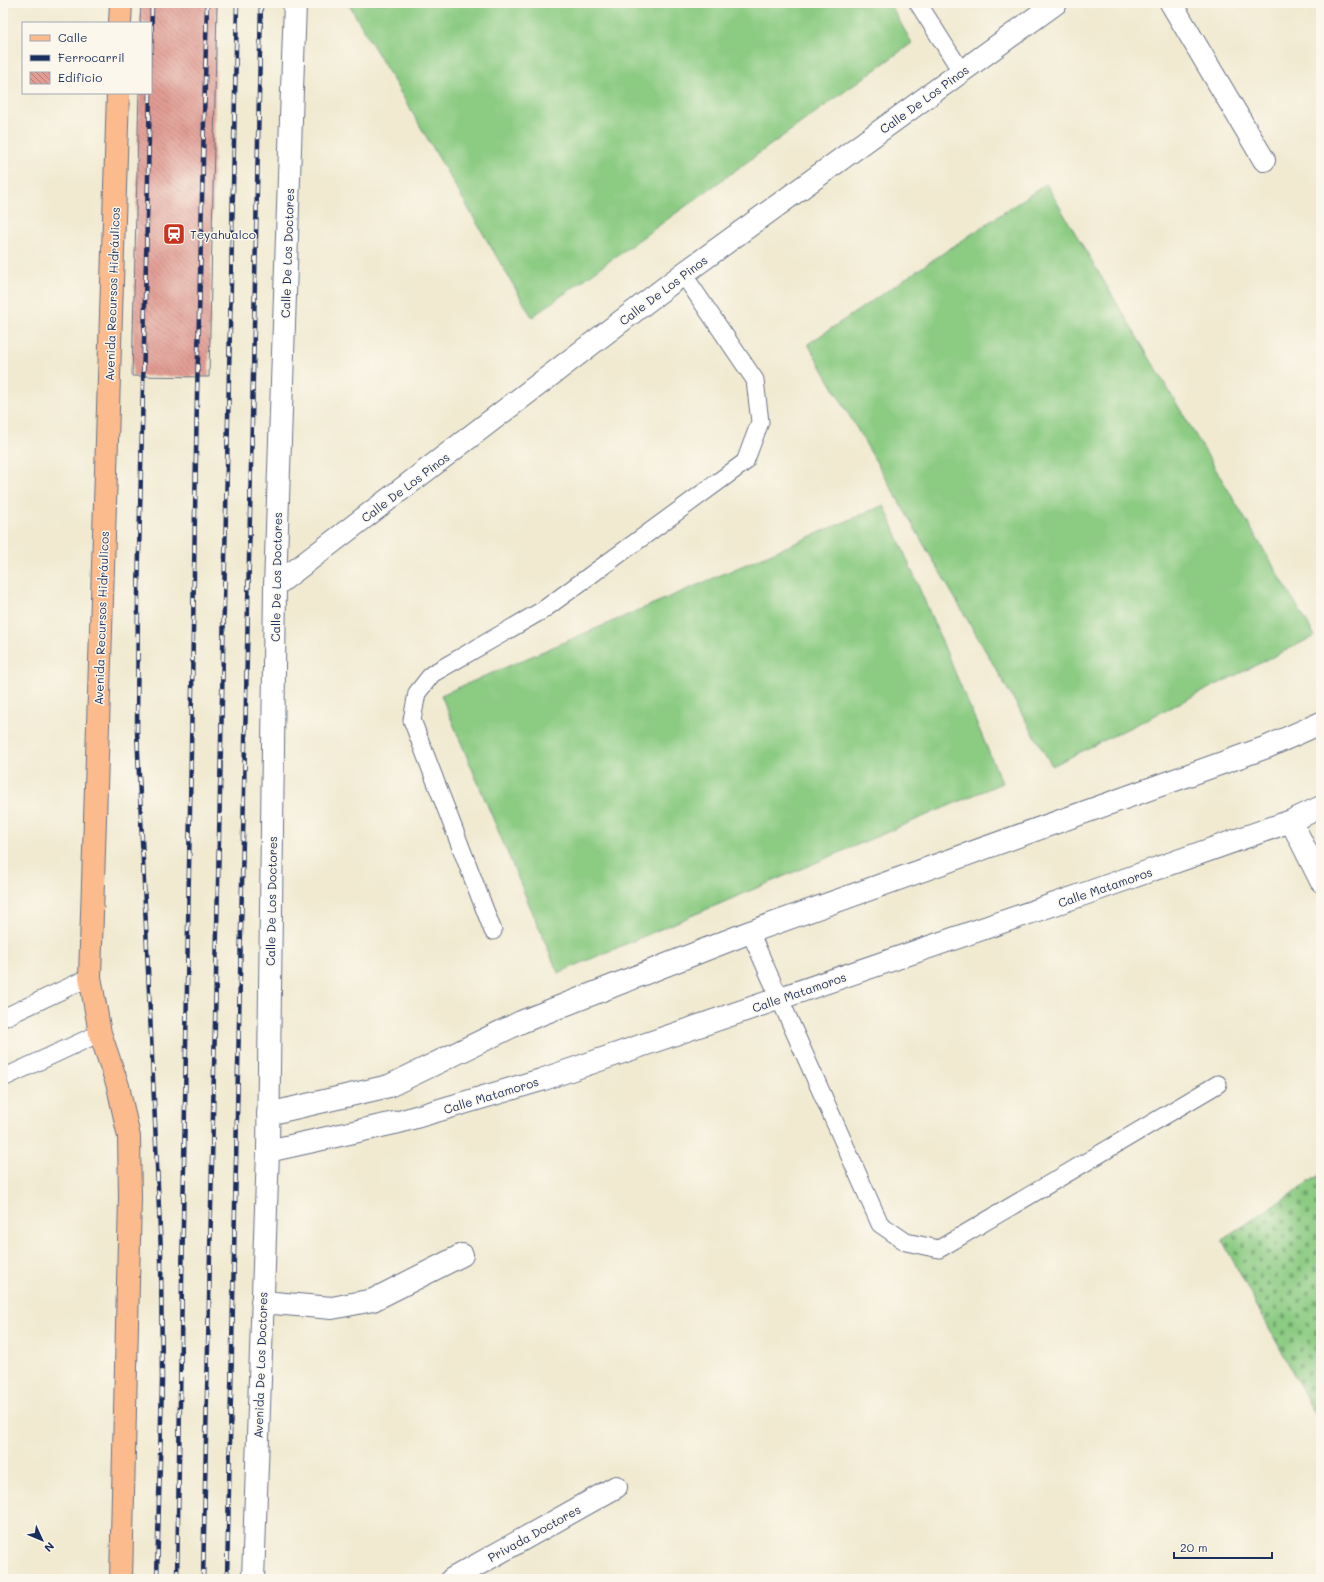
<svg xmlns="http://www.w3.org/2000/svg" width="1324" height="1582" font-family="Mali,sans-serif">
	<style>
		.cemetery { fill: url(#cemetery-stones); stroke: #537d70 }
		.pitch { fill: #8bcb82; stroke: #537d70 }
		.building { fill: url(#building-back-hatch) }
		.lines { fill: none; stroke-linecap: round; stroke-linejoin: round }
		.service-casing { stroke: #667086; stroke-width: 19 }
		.minor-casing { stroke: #667086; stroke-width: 24 }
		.tertiary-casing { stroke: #667086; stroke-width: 24 }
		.primary-casing { stroke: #667086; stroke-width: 24 }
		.service { stroke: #fff; stroke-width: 17 }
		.minor { stroke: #fff; stroke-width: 22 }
		.tertiary { stroke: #fff; stroke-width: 22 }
		.primary { stroke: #fbbb8d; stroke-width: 22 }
		.rail-casing { stroke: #1b2f5e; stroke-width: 4.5 }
		.rail { stroke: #fbf7ec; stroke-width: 3; stroke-dasharray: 9; stroke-linecap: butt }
		.labels { text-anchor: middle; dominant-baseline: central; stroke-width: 3; stroke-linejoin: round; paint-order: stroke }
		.street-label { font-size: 12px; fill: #1b2f5e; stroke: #fbf7ec }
		.poi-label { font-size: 12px; fill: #1b2f5e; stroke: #fbf7ec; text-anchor: start }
	</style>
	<defs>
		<pattern id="cemetery-stones" width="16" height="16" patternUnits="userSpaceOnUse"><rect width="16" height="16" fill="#8bcb82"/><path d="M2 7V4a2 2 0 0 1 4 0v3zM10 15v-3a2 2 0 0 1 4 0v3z" fill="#71a56e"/></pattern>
		<pattern id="building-back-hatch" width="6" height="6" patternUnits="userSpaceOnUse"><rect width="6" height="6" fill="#e19c93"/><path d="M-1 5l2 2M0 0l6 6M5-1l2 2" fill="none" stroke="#b6807b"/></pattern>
	</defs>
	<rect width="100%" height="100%" fill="#fbf7ec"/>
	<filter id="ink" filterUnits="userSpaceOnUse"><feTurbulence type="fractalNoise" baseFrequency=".025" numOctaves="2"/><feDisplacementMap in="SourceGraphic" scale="8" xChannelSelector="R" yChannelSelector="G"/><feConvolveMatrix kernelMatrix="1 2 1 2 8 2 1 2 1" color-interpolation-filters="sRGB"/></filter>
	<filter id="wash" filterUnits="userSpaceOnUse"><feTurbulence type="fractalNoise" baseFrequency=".012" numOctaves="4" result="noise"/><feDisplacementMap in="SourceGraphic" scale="16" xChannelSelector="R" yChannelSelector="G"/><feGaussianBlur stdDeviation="0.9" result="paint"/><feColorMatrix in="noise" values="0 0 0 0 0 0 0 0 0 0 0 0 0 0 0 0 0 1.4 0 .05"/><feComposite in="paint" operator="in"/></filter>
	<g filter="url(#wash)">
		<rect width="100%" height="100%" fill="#f1ead1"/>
		<!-- cemetery -->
		<path class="cemetery" d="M1321,1174v251l-99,-185z"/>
		<!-- pitch -->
		<path class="pitch" d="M348,3h541l23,40 -380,274z
			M1046,184l269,452 -263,130 -244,-422z
			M884,505l118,278 -444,190 -117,-278z"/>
		<g id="blocks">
			<!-- building -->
			<path class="building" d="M141,3h76l-8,374 -77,-1 7,-283h12v-70h-11z"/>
		</g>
	</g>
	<g filter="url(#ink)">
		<use href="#blocks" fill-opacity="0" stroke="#667086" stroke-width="1"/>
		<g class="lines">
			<!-- service casing -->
			<g class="service-casing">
				<path id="service" d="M918,3l43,68
					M493,931l-81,-211 5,-27 15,-19 111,-64 202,-148 15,-40 -5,-42 -72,-106
					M750,932l130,292 26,18 33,7 279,-165
					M3,1018l87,-41
					M3,1078l97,-45"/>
			</g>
			<!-- minor casing -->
			<g class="minor-casing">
				<path id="minor" d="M1171,3l93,157
					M275,586l408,-312 373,-271
					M262,1302l70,6 41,-8 89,-45
					M253,1579l15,-428 7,-565 20,-583
					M452,1579l164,-92"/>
			</g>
			<!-- tertiary casing -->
			<g class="tertiary-casing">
				<path id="tertiary" d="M1291,821l30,60
					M268,1114l121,-28 132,-64 229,-90 517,-185 54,-24
					M268,1151l131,-29 142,-42 546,-187 204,-72 30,-14"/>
			</g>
			<!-- primary casing -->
			<g class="primary-casing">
				<path id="primary" d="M120,23l1,-20
					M118,93l-28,884 10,56 18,53 11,51 1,61 -9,381"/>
			</g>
			<!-- service -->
			<use href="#service" class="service"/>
			<!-- minor -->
			<use href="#minor" class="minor"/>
			<!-- tertiary -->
			<use href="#tertiary" class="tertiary"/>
			<!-- primary -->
			<use href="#primary" class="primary"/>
			<!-- rail casing -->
			<g class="rail-casing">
				<path id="rail" d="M151,52l1,-49
					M150,93l-12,502 -1,136 24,521 1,129 -5,198
					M177,1579l20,-1184 10,-392
					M203,1579l34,-1576
					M227,1579l34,-1576"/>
			</g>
			<!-- rail -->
			<use href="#rail" class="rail"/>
		</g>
	</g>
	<!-- icons -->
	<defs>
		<g id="station-square" transform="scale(1.15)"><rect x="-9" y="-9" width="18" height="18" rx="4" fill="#c8321e" stroke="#fbf7ec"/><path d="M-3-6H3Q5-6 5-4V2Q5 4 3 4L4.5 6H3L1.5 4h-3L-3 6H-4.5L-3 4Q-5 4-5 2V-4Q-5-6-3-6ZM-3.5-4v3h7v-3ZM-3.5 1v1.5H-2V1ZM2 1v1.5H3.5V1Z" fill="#fff"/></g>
	</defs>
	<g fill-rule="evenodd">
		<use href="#station-square" x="174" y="234"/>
	</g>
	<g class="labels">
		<!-- street labels -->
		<g class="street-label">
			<text transform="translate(924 99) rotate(-36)">Calle De Los Pinos</text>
			<text transform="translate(287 253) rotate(-88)">Calle De Los Doctores</text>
			<text transform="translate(663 290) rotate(-37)">Calle De Los Pinos</text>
			<text transform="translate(112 294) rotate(-88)">Avenida Recursos Hidráulicos</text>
			<text transform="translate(405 487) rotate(-37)">Calle De Los Pinos</text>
			<text transform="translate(276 577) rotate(-89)">Calle De Los Doctores</text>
			<text transform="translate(101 618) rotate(-88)">Avenida Recursos Hidráulicos</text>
			<text transform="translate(1105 887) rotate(-19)">Calle Matamoros</text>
			<text transform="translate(271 901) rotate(-89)">Calle De Los Doctores</text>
			<text transform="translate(799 992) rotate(-19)">Calle Matamoros</text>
			<text transform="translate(491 1095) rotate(-17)">Calle Matamoros</text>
			<text transform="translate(260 1365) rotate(-88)">Avenida De Los Doctores</text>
			<text transform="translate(534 1533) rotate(-29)">Privada Doctores</text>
		</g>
		<!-- poi labels -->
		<g class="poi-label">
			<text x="190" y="234">Teyahualco</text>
		</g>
	</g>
	<!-- margin -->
	<rect width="1324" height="1582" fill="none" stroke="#fbf7ec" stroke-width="16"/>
	<!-- legend -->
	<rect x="22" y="22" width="130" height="72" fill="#fbf7ec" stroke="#a1a7b3"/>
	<rect x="30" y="35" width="20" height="6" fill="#fbbb8d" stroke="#a1a7b3"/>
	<text x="58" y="42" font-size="12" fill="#1b2f5e">Calle</text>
	<rect x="30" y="55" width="20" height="6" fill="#1b2f5e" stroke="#a1a7b3"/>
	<text x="58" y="62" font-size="12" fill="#1b2f5e">Ferrocarril</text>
	<rect x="30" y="72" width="20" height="12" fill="url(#building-back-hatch)" stroke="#a1a7b3"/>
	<text x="58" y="82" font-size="12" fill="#1b2f5e">Edificio</text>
	<!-- north arrow -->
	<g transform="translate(42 1540) rotate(134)" stroke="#fbf7ec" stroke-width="3" paint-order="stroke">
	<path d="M0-3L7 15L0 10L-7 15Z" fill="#1b2f5e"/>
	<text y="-6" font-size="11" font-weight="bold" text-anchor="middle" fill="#1b2f5e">N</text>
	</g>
	<!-- scale -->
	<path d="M1174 1552v6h98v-6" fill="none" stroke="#1b2f5e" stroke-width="2"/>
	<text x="1180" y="1552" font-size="12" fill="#1b2f5e" stroke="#fbf7ec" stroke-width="3" paint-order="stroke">20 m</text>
</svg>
